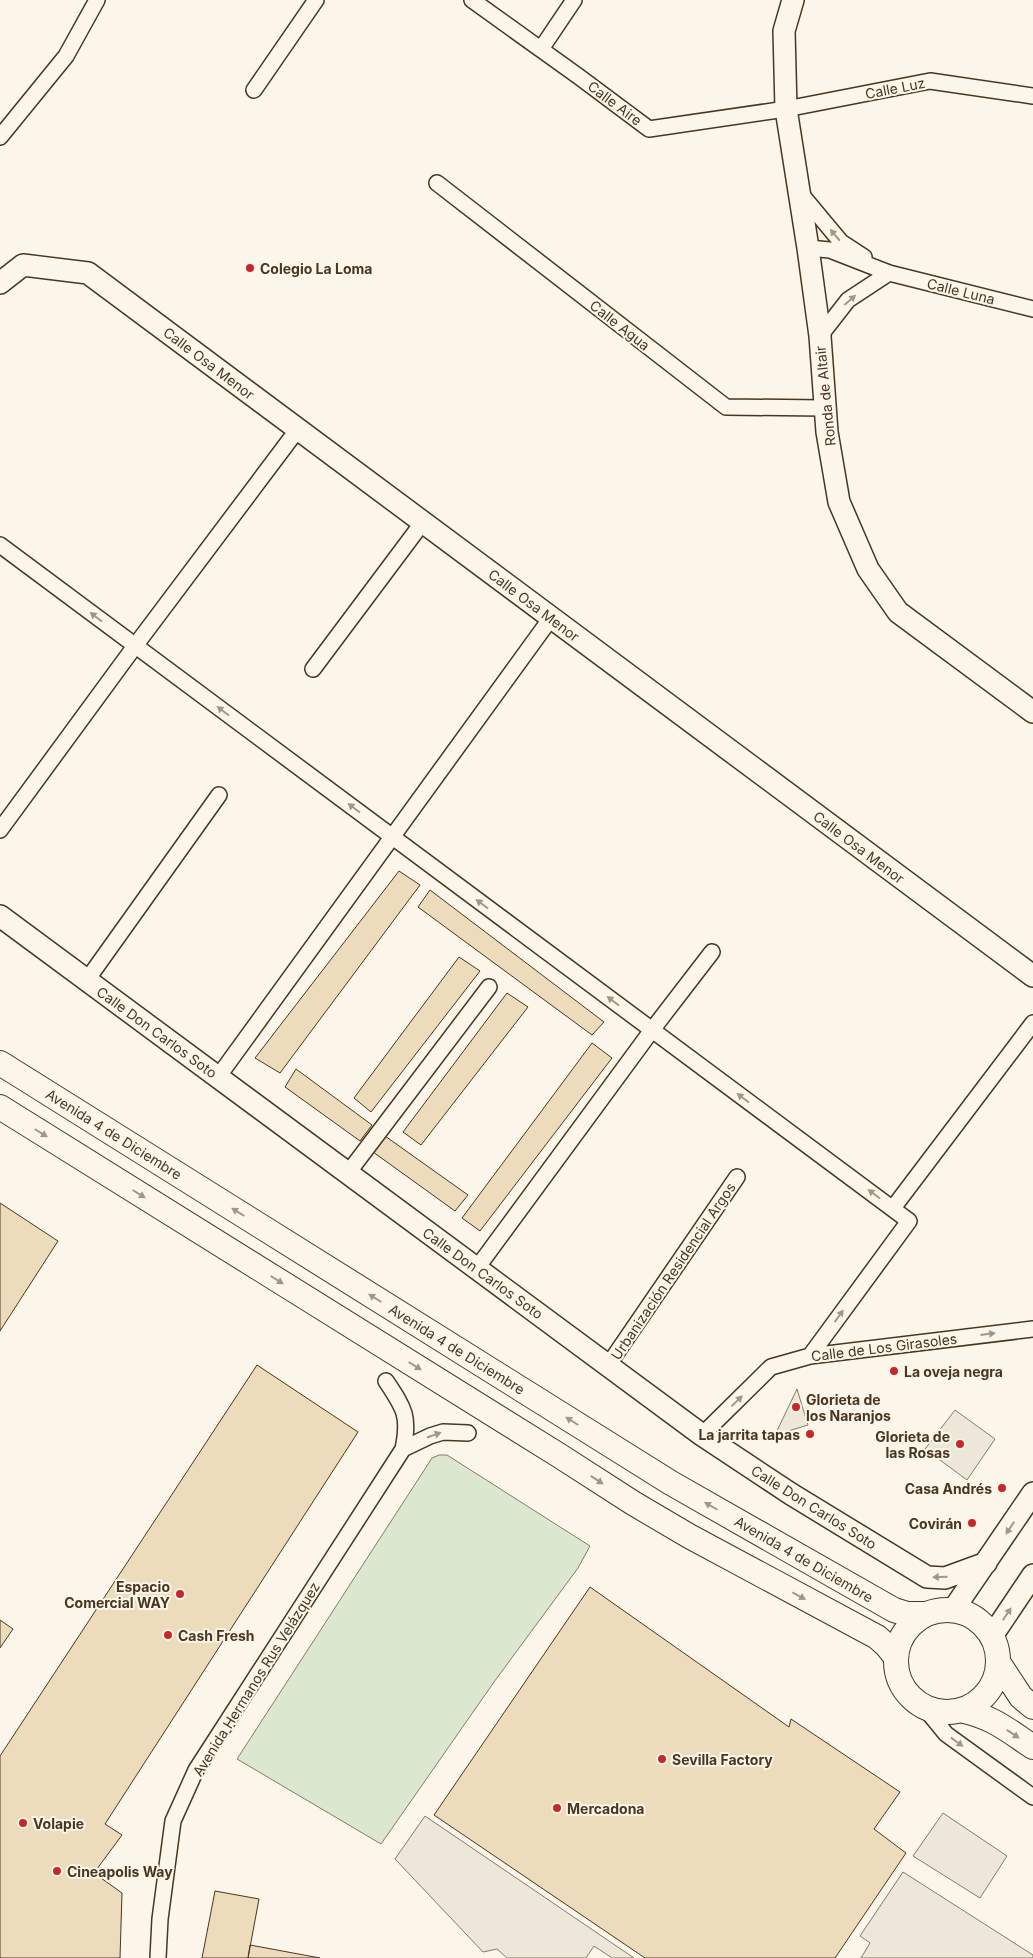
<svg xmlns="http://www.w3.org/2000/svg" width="1033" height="1958" font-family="Inter,sans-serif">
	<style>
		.green { fill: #dce7d0; stroke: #887966 }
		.parking { fill: #ede7d9; stroke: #887966 }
		.building { fill: #ecdcbc; stroke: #4a3520 }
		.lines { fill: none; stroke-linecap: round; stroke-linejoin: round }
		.street-casing { stroke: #4a3520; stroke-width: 18 }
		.secondary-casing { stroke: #4a3520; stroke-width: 24 }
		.primary-casing { stroke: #4a3520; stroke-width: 26 }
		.street { stroke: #fbf6e9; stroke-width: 15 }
		.secondary { stroke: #fbf6e9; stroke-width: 21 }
		.primary { stroke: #fbf6e9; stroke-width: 24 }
		.oneway { fill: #a29684 }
		.poi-dot { fill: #c62828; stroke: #fbf6e9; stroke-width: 2 }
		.labels { text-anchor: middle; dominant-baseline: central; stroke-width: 4; stroke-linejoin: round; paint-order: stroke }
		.street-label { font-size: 14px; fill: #4a3520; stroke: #fbf6e9 }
		.poi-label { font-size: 14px; font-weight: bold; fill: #4a3520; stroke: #fbf6e9; text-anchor: start }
	</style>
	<rect width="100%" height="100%" fill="#fbf6e9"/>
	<!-- green -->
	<path class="green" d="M439,1455h8l143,91 -12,22 -84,114 -113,162 -144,-85 195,-301z"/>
	<!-- parking -->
	<path class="parking" d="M797,1389l11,36 -33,10z
		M955,1410l40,29 -28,41 -42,-31z
		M943,1813l64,43 -27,42 -67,-42z
		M425,1816l209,142h-22l-18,-12 -8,12h-79l-10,-9 -14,3 -88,-93z
		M903,1872l130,83v3h-172l9,-15 -10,-7z"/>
	<!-- building -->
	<path class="building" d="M399,871l21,14 -140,188 -25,-15z
		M430,890l174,132 -12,13 -174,-128z
		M459,957l21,14 -109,141 -17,-14z
		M507,993l21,14 -107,138 -18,-13z
		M592,1043l20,15 -132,173 -18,-13z
		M296,1069l76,56 -12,16 -75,-54z
		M385,1136l83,59 -13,16 -82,-59z
		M0,1203l58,38 -58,90z
		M257,1365l101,67 -253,392 17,11 -28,38 28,20 -2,65h-120v-202z
		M590,1587l199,140 2,-8 109,73 -26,37 32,24 -71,105h-190l-211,-143z
		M0,1620l13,9 -13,19z
		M215,1891l44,8 -11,59h-46z
		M250,1945l70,13h-72z"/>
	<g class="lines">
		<!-- street casing -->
		<g class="street-casing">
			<path id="street" d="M472,0l106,76 71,53 137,-20 144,-28 103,15
				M541,49l33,-49
				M254,90l62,-90
				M0,137l66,-81 31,-56
				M437,183l289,224 98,1
				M801,194l40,48 23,15
				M808,248l22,2 59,23 144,36
				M820,336l28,-36 41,-27
				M0,545l909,676 -99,135
				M313,669l110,-147
				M0,830l135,-184 163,-217
				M87,980l132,-185
				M218,1077l333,-459
				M348,1173l141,-186
				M893,1208l140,-185
				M477,1268l175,-238 60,-78
				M609,1364l128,-187
				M702,1435l69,-68 39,-11 223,-27
				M403,1449l27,-13 13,-4 25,1
				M924,1707l22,27 87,63
				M158,1958l2,-39 13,-98 23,-51 207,-321c7,-33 1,-41 -17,-68"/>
		</g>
		<!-- secondary casing -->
		<g class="secondary-casing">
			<path id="secondary" d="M793,0l-9,31 2,78 22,139 12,88 7,96 12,70 29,67 30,43 135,100
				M0,283l23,-18 65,8 945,703
				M0,916l702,519 89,59 136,83 18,1 41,-15
				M953,1610l80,-117
				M992,1636l41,-61"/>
		</g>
		<!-- primary casing -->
		<g class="primary-casing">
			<path id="primary" d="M0,1063l671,420 223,127 13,4h17
				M0,1107l560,349 73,47 56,33 188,101 9,8 9,11
				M896 1661a51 51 0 1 1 102 0a51 51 0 1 1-102 0Z
				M998,1662l23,35 12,10
				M960,1710c33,7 46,19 73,37"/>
		</g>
		<!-- street -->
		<use href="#street" class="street"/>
		<!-- secondary -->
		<use href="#secondary" class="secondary"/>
		<!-- primary -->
		<use href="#primary" class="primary"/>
	</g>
	<!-- one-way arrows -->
	<defs><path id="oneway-solid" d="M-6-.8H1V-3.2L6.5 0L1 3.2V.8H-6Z" transform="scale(1.25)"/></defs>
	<g class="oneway">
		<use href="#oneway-solid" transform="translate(835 235) rotate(-130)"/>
		<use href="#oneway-solid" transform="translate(850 300) rotate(-41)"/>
		<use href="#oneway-solid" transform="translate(96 617) rotate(-143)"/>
		<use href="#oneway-solid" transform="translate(223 711) rotate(-143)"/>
		<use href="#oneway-solid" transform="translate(354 808) rotate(-143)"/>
		<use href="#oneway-solid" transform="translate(482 904) rotate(-143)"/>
		<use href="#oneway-solid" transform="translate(613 1001) rotate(-143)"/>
		<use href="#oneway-solid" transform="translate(743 1098) rotate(-143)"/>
		<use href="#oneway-solid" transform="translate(41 1133) rotate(32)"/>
		<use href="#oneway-solid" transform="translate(139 1194) rotate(32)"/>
		<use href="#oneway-solid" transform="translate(874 1194) rotate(-143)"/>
		<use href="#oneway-solid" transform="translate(238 1212) rotate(-148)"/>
		<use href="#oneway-solid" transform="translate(277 1280) rotate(32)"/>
		<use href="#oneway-solid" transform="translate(375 1298) rotate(-148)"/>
		<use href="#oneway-solid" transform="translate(839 1316) rotate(-54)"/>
		<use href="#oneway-solid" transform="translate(988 1334) rotate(-7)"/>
		<use href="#oneway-solid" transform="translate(415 1366) rotate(32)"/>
		<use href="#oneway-solid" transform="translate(737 1401) rotate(-44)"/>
		<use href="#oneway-solid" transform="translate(572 1421) rotate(-148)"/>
		<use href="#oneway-solid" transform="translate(434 1435) rotate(-19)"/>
		<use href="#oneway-solid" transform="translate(597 1480) rotate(33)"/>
		<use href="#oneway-solid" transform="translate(711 1506) rotate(-150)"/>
		<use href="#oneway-solid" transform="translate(1010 1528) rotate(124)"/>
		<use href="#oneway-solid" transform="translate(940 1577) rotate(178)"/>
		<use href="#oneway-solid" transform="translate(799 1596) rotate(28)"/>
		<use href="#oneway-solid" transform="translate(1007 1614) rotate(-56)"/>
		<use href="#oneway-solid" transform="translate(1013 1734) rotate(34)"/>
		<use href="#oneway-solid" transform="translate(957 1742) rotate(36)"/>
	</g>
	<!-- markers -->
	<g class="poi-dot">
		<circle cx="250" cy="268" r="5"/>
		<circle cx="894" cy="1371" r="5"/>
		<circle cx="796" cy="1407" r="5"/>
		<circle cx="810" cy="1434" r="5"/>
		<circle cx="960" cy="1444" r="5"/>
		<circle cx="1002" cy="1488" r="5"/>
		<circle cx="972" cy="1523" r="5"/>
		<circle cx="180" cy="1594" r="5"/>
		<circle cx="168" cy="1635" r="5"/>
		<circle cx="662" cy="1759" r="5"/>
		<circle cx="557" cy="1808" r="5"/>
		<circle cx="23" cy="1823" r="5"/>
		<circle cx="57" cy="1871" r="5"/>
	</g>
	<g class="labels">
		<!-- street labels -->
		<g class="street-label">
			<text transform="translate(895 88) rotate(-11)">Calle Luz</text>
			<text transform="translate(615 103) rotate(37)">Calle Aire</text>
			<text transform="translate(961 291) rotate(14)">Calle Luna</text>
			<text transform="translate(620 325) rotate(38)">Calle Agua</text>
			<text transform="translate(209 363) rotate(37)">Calle Osa Menor</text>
			<text transform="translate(825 396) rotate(-96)">Ronda de Altair</text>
			<text transform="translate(534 605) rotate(37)">Calle Osa Menor</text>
			<text transform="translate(859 847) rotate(37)">Calle Osa Menor</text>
			<text transform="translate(157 1032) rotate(36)">Calle Don Carlos Soto</text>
			<text transform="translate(114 1134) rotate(32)">Avenida 4 de Diciembre</text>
			<text transform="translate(673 1271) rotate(-56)">Urbanización Residencial Argos</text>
			<text transform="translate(483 1273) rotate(36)">Calle Don Carlos Soto</text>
			<text transform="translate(884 1347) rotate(-7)">Calle de Los Girasoles</text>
			<text transform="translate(457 1349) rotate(32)">Avenida 4 de Diciembre</text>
			<text transform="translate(814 1507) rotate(32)">Calle Don Carlos Soto</text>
			<text transform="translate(804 1559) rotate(30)">Avenida 4 de Diciembre</text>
			<text transform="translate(256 1679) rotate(-58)">Avenida Hermanos Rus Velázquez</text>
		</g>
		<!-- poi labels -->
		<g class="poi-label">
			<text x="260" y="268">Colegio La Loma</text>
			<text x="904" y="1371">La oveja negra</text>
			<text x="806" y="1399">Glorieta de<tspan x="806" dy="16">los Naranjos</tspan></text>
			<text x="800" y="1434" text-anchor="end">La jarrita tapas</text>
			<text x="950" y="1436" text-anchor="end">Glorieta de<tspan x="950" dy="16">las Rosas</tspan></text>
			<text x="992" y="1488" text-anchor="end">Casa Andrés</text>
			<text x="962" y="1523" text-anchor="end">Covirán</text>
			<text x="170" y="1586" text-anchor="end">Espacio<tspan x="170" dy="16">Comercial WAY</tspan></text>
			<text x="178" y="1635">Cash Fresh</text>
			<text x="672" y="1759">Sevilla Factory</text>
			<text x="567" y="1808">Mercadona</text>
			<text x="33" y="1823">Volapie</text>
			<text x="67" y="1871">Cineapolis Way</text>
		</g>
	</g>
</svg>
